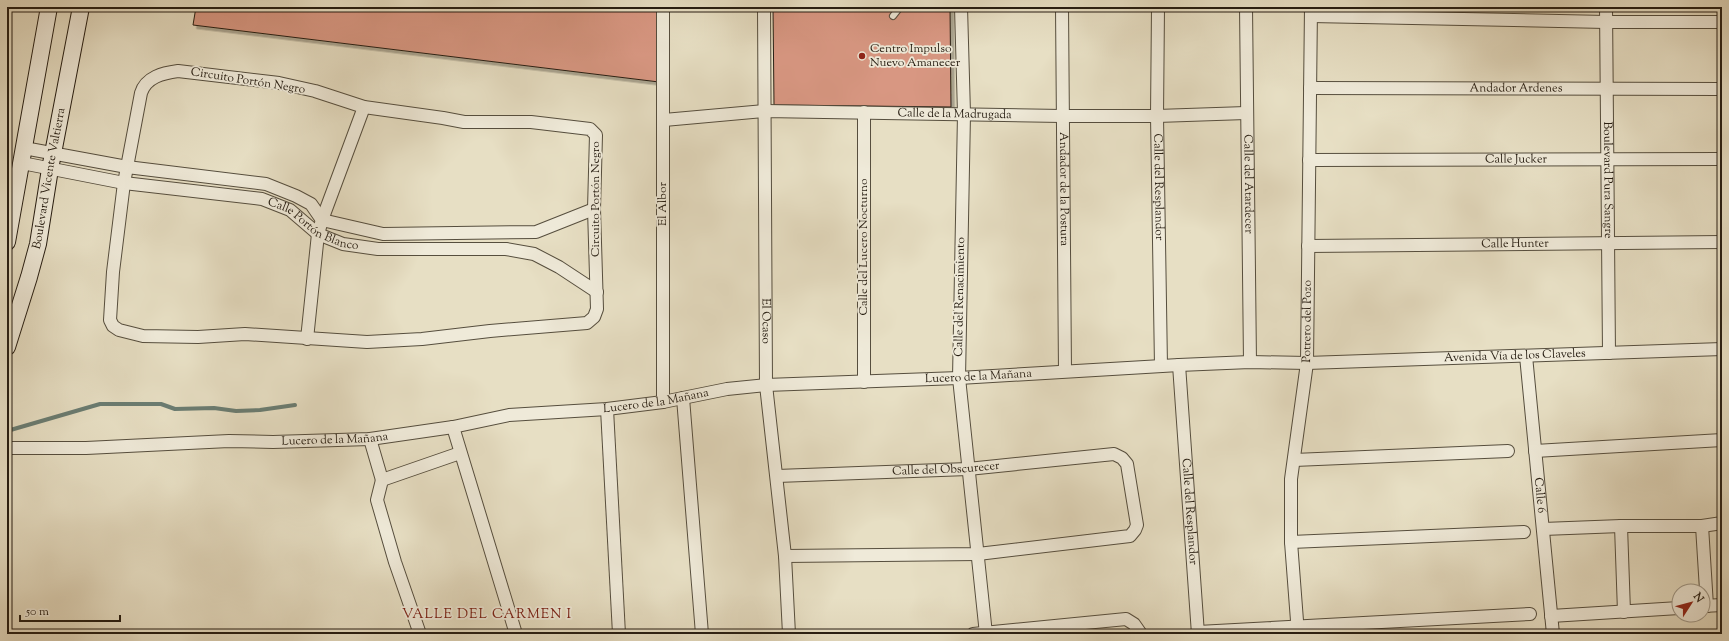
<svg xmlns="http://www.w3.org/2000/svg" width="1729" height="641" font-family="'Sorts Mill Goudy',serif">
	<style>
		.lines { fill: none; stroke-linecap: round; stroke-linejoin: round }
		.stream { stroke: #6a7d73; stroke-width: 4 }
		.building { fill: #d89782; stroke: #261d12; filter: url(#shadow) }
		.service-casing { stroke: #564e3e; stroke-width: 8 }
		.minor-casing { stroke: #564e3e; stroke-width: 14 }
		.secondary-casing { stroke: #261d12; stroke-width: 18 }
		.service { stroke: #efead9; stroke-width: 6 }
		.minor { stroke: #efead9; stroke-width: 12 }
		.secondary { stroke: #efead9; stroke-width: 16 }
		.poi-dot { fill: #8f2418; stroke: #efead9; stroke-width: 1.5 }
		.labels { text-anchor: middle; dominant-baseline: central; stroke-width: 3.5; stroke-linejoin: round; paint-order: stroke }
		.poi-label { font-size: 12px; fill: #261d12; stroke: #efead9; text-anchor: start }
		.street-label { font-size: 12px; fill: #261d12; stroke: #efead9 }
		.quarter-label { font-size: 14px; letter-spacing: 1px; fill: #7a1f14; stroke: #efead9 }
	</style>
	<defs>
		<filter id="shadow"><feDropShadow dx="3.5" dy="3.5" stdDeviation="0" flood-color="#0004"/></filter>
	</defs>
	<rect width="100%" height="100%" fill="#e7dfc4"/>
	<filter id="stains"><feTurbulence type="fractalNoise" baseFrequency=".005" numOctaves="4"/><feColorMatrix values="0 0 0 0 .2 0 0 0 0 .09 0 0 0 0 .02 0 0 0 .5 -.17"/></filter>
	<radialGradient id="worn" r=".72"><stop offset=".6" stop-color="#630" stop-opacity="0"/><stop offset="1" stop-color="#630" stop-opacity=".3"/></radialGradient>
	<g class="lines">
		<!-- stream -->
		<path class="stream" d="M7,431l93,-27h61l14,5 39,-1 22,3 24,-1 35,-5"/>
	</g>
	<!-- building -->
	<path class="building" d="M196,7h462l1,75 -466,-57z
		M773,7h177l1,100 -177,-2z"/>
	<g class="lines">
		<!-- service casing -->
		<g class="service-casing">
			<path id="service" d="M893,16l7,-9"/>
		</g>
		<!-- minor casing -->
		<g class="minor-casing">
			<g id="minor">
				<path d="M663,7v395"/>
				<path id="s1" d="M764,7l2,378 19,171 4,78"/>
				<path d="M961,7l3,107 -5,264 27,256"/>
				<path id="s2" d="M1062,7l3,364"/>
				<path id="s3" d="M1158,7l-1,109 4,250"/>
				<path id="s4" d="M1246,7l4,355"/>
				<path id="s5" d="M1606,7l3,346"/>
				<path d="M1311,16l295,6h116"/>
				<path d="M178,71l101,12 36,8 49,16 79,11 21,4h67l59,7 6,6 -2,74 3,100 -3,8 -7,6 -97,8 -68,8 -55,3 -122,-8 -47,3 -55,-1 -24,-6 -6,-4 -3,-6 3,-48 11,-89 17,-90c5,-16 22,-20 37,-22z"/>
				<path id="s6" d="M1310,88l412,1"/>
				<path d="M864,112v270"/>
				<path id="s7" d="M664,120l101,-9 297,5h95l89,-3"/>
				<path d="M24,148l103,19 139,17 30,12 15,8 11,16 61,14 153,-2 58,-23"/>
				<path id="s8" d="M1309,160l413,-1"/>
				<path id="s9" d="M22,163l102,20 138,16 28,11 28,24 25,10 35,5h128l28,5 25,13 38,25"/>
				<path id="s10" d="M1308,246l414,-4"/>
				<path d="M307,339l11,-105 4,-14 42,-113"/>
				<path id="s11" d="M1526,356l27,278"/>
				<path id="s12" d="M1179,365l19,269"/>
				<path d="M683,398l19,236"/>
				<path d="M607,409l12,225"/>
				<path d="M453,427l63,207"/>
				<path d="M370,439l12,41"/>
				<path id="s13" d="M7,448h79l143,-7 44,1 97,-3 83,-12 56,-12 98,-6 56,-7 64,-13 39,-4 193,-7 220,-13 71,-3 57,1 415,-14"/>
				<path d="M1535,451l187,-11"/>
				<path d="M1294,460l214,-9"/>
				<path id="s14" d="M777,476l191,-7 146,-15 8,4 5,6 10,61 -2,5 -5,6 -152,18 -193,2"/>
				<path d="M1621,526l3,86"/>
				<path d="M1702,526l5,80"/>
				<path d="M1543,529l78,-3h81l20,-3"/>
				<path d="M1291,542l233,-10"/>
				<path d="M1703,606l19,-1"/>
				<path d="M1551,616l128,-8"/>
				<path d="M1198,632l332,-18"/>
				<path d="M420,634l-25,-72 -18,-62 5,-20 78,-27"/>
				<path d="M973,634l153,-15 8,5 7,10"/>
				<path id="s15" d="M1298,634l-7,-92v-63l16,-116 4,-356"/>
			</g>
		</g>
		<!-- secondary casing -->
		<g class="secondary-casing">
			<g id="secondary">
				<path d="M7,242l42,-235"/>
				<path id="s16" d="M7,347l22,-70 9,-33 12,-75 31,-162"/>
			</g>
		</g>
		<!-- service -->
		<use href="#service" class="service"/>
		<!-- minor -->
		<use href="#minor" class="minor"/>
		<!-- secondary -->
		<use href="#secondary" class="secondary"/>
	</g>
	<!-- markers -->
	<circle class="poi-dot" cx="862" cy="56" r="4"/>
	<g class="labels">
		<!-- poi labels -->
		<g class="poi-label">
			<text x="870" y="49">Centro Impulso<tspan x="870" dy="14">Nuevo Amanecer</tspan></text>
		</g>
		<!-- street labels -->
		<g class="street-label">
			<text transform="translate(248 81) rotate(9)">Circuito Portón Negro</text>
			<text stroke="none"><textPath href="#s6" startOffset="206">Andador Ardenes</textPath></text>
			<text stroke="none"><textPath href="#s7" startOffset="291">Calle de la Madrugada</textPath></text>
			<text stroke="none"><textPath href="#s8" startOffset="207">Calle Jucker</textPath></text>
			<text stroke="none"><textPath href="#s16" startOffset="174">Boulevard Vicente Valtierra</textPath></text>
			<text stroke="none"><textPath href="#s5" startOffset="173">Boulevard Pura Sangre</textPath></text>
			<text stroke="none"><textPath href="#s4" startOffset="177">Calle del Atardecer</textPath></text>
			<text stroke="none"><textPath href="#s3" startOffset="180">Calle del Resplandor</textPath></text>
			<text stroke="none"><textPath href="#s2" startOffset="182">Andador de la Postura</textPath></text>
			<text transform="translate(596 199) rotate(-90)">Circuito Portón Negro</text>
			<text transform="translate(663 204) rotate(-90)">El Albor</text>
			<text stroke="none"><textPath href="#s9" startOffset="301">Calle Portón Blanco</textPath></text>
			<text stroke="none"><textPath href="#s10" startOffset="207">Calle Hunter</textPath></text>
			<text transform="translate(864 247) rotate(-90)">Calle del Lucero Nocturno</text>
			<text transform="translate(960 297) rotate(-89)">Calle del Renacimiento</text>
			<text stroke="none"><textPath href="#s1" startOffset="314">El Ocaso</textPath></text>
			<text stroke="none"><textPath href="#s15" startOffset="314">Potrero del Pozo</textPath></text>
			<text stroke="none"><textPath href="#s13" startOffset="1513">Avenida Vía de los Claveles</textPath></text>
			<text stroke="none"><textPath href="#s13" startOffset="976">Lucero de la Mañana</textPath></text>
			<text stroke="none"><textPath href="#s13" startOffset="652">Lucero de la Mañana</textPath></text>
			<text stroke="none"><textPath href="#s13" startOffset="328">Lucero de la Mañana</textPath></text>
			<text stroke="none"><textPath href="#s14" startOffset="169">Calle del Obscurecer</textPath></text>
			<text stroke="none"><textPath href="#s11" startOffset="140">Calle 6</textPath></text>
			<text stroke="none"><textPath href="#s12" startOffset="147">Calle del Resplandor</textPath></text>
		</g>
		<!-- quarter labels -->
		<g class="quarter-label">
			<text x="487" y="615">VALLE DEL CARMEN I</text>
		</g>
	</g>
	<!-- margin -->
	<rect width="1729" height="641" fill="none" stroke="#e7dfc4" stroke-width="24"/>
	<rect x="8" y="8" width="1713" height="625" fill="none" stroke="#261d12" stroke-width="2"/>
	<rect x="12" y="12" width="1705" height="617" fill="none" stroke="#261d12"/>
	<!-- north arrow -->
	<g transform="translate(1691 603) rotate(54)"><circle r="19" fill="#efead9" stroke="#9f9889"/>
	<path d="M0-3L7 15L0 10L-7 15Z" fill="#8f2418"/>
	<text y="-6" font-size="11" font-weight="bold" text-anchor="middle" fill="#261d12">N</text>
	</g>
	<!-- scale -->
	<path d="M20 615v6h100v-6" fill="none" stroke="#261d12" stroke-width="2"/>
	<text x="26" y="615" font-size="12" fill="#261d12" stroke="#efead9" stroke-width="3" paint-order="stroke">50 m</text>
	<rect width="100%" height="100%" filter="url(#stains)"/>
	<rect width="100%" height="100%" fill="url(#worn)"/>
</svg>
